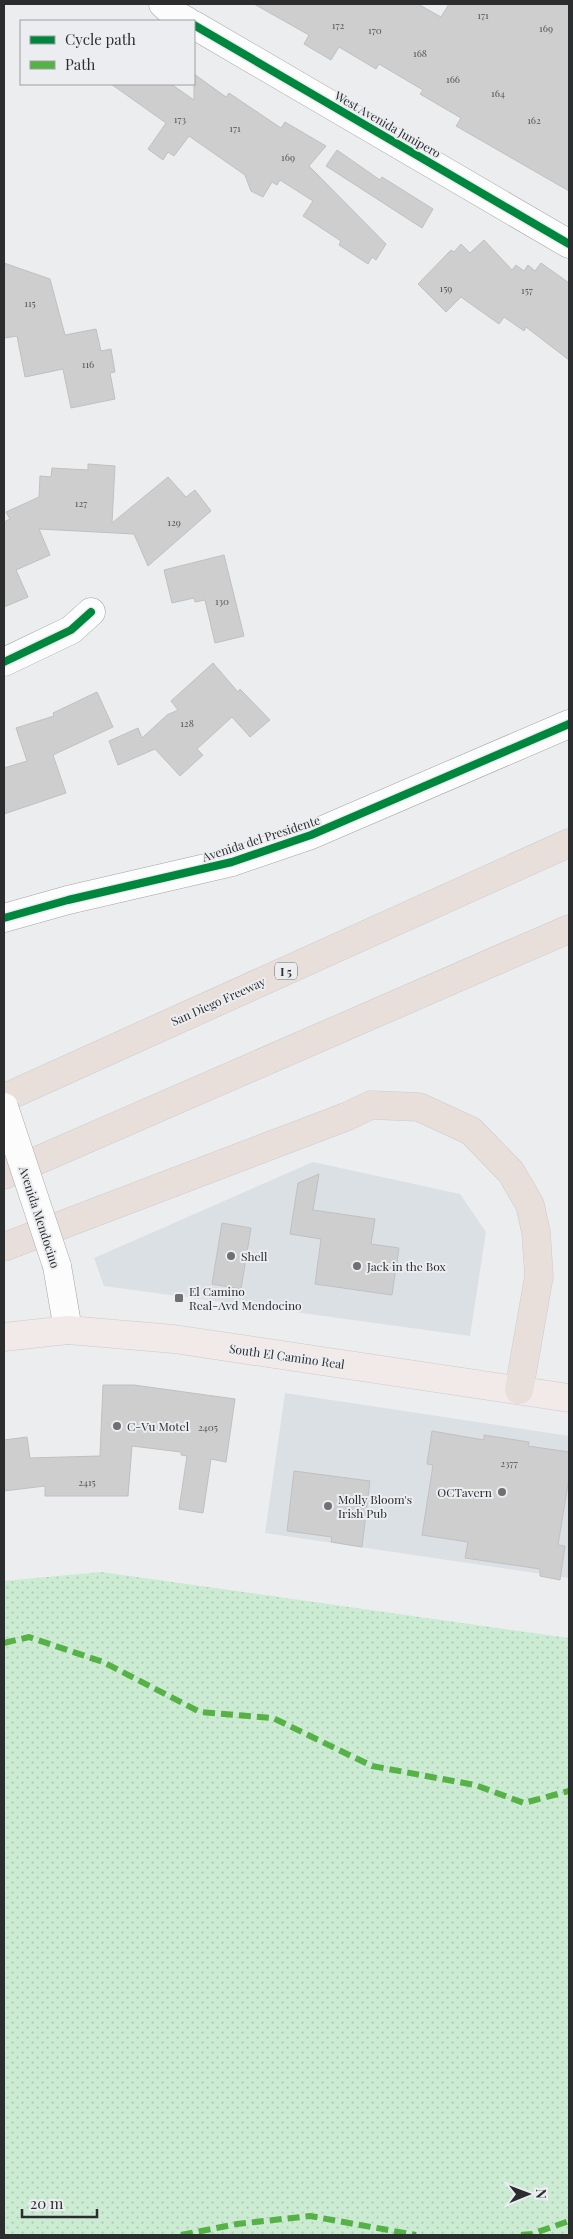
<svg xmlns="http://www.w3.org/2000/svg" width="573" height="2239" font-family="'Playfair Display',serif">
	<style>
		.built { fill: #dbe0e5 }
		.grass { fill: url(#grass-dots) }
		.building { fill: #cececf; stroke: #c0c0c1 }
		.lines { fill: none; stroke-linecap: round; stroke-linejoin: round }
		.street-casing { stroke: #a3a4a5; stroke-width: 29 }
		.secondary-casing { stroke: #a3a4a5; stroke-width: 29 }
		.primary-casing { stroke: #cacbcc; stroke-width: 29 }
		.highway-casing { stroke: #cacbcc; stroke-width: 29 }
		.street { stroke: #fcfcfd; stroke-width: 28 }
		.secondary { stroke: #fcfcfd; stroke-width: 28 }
		.primary { stroke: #f1eae8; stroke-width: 28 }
		.highway { stroke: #e9dfda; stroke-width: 28 }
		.secondary-bridge-casing { stroke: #a3a4a5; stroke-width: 29; stroke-linecap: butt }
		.secondary-bridge { stroke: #fcfcfd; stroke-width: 28 }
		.quiet { stroke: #56b246; stroke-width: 6; stroke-dasharray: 12 6; stroke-linecap: butt }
		.cycleway-casing { stroke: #ebedf0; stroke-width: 11 }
		.cycleway { stroke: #00873e; stroke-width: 8 }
		.poi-dot { fill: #6f7072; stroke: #ebedf0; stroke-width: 2 }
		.labels { text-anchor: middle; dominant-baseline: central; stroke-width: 4; stroke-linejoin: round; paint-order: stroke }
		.number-label { font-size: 10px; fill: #545556 }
		.shield { fill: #ebedf0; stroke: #656768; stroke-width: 1 }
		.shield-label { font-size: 11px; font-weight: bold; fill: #2c2d2e }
		.street-label { font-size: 12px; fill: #2c2d2e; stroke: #ebedf0 }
		.poi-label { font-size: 12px; fill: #2c2d2e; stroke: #ebedf0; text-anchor: start }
	</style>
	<defs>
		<pattern id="grass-dots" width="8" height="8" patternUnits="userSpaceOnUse" patternTransform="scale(1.25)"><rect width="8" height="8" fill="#ccebd3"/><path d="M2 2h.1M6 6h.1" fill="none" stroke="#afcab5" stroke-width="1.8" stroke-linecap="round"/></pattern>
	</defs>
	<rect width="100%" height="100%" fill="#ecedef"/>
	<!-- built -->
	<path class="built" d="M313,1162l147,32 26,38 -16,104 -366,-50 -10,-28z
		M285,1393l284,43v142l-304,-45z"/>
	<!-- grass -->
	<path class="grass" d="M101,1572l468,66v597h-565v-654z"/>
	<!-- building -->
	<path class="building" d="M254,4h164l23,13 8,-13h120v187l-113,-65 5,-8 -41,-24 3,-4 -44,-26 -3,5 -37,-22 -8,13 -27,-16 5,-9z
		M194,74l32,23 3,-4 52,35 4,-6 41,24 -17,20 77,78 -10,16 -4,-3 -4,7 -29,-19 2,-4 -38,-25 10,-15 -33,-21 -3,5 -5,-3 -9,15 -12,-6 -6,-16 -56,-39 -15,20 -6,-4 -5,8 -15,-11 18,-26 -55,-39h60l23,16z
		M337,150l43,30 2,-3 51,32 -11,19 -96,-62z
		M484,240l28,30 4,-5 8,6 4,-6 7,6 6,-8 28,20v77l-43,-33 -2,4 -20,-14 -5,7 -38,-27 -15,15 -28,-28 33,-34 3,2 7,-8 9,9z
		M4,263l46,16 15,56 31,-6 5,22 10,-2 4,23 -5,1 5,26 -44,9 -8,-39 -38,8 -8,-41 -13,2z
		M88,464l27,2 -3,57 56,-46 18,20 9,-7 16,21 -63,55 -14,-32 -95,-5 11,26 -34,15 12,27 -24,10v-85l6,-3 -4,-7 33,-15 1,-21 11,1 1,-9 36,2z
		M224,555l20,81 -29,7 -10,-43 -10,2 -1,-4 -22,5 -8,-33z
		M213,663l25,29 2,-3 30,31 -20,17 -18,-20 -35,32 6,6 -23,21 -25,-27 -37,16 -9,-24 29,-13 4,10 25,-23 11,-5 -7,-9z
		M97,692l16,35 -60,28 13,38 -62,21v-46l23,-7 -11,-33 38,-12 -1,-3z
		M319,1174l-6,36 62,9 -4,25 28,4 -7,47 -77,-11 6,-45 -31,-5 8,-51z
		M222,1223l29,5 -10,61 -29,-5z
		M103,1385h31l101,14 -9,63 -15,-3 -8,54 -24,-4 8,-53 -6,-1v-3l-49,-6 -4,50h-83v-10l-41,5v-51l23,-3 3,21 70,-2z
		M432,1431l52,9v-5l45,7 -1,4 41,6v26l-11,67 7,1 -5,34 -20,-4v-7l-75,-11 3,-16 -46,-7 11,-70 -6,-1z
		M294,1471l76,10 -8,66 -31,-5 1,-5 -45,-6z"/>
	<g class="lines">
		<!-- street casing -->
		<g class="street-casing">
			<path id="street" d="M163,4l11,10 13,7
				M194,25l375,219
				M4,662l67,-32 20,-18"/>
		</g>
		<!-- secondary casing -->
		<g class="secondary-casing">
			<path id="secondary" d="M4,918l64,-18 164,-38 79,-27 258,-111
				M57,1266l11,64"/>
		</g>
		<!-- primary casing -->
		<g class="primary-casing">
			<path id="primary" d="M4,1337l64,-7 106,9 395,59"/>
		</g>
		<!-- highway casing -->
		<g class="highway-casing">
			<path id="highway" d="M4,1098l565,-255
				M4,1175l565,-246
				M4,1247l344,-131 23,-11 48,2 52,24 40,41 19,33 6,27 3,44 -20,114"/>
		</g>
		<!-- street -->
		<use href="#street" class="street"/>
		<!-- secondary -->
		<use href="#secondary" class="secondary"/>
		<!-- primary -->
		<use href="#primary" class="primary"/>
		<!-- highway -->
		<use href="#highway" class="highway"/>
		<!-- secondary-bridge casing -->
		<g class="secondary-bridge-casing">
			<path id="secondary-bridge" d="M4,1107l53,159"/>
		</g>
		<!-- secondary-bridge -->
		<use href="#secondary-bridge" class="secondary-bridge"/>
		<!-- quiet -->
		<path class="quiet" d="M4,1643l25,-6 74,25 97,50 73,6 99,48 103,19 49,18 45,-12
			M181,2235l56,-11 73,-8 106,19
			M521,2235l11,-1 37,-13"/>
		<!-- cycleway casing -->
		<g class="cycleway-casing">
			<path id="cycleway" d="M194,25l375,219
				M4,662l67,-32 20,-18
				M4,918l64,-18 164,-38 79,-27 258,-111"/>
		</g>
		<!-- cycleway -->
		<use href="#cycleway" class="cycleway"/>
	</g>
	<!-- markers -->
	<g class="poi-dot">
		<circle cx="231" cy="1256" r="5"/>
		<circle cx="357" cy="1266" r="5"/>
		<rect x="174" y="1293" width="10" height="10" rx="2.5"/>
		<circle cx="117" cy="1426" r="5"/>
		<circle cx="502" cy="1492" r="5"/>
		<circle cx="328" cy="1506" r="5"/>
	</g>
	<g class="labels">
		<!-- number labels -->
		<g class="number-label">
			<text x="483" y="15">171</text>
			<text x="338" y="25">172</text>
			<text x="546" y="28">169</text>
			<text x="375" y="30">170</text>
			<text x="420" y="53">168</text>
			<text x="453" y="79">166</text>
			<text x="498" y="93">164</text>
			<text x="180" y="119">173</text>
			<text x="534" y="120">162</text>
			<text x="235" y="128">171</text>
			<text x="288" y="157">169</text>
			<text x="446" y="288">159</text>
			<text x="527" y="290">157</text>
			<text x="30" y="303">115</text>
			<text x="88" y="364">116</text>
			<text x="81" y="503">127</text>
			<text x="174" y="522">129</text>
			<text x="222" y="601">130</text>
			<text x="187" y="723">128</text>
			<text x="208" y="1427">2405</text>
			<text x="509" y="1463">2377</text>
			<text x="87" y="1482">2415</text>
		</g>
		<!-- shield labels -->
		<rect class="shield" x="275" y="962.5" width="22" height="17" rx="4"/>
		<g class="shield-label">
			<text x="286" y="971">I 5</text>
		</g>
		<!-- street labels -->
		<g class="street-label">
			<text transform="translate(388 124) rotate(30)">West Avenida Junipero</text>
			<text transform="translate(261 838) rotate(-18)">Avenida del Presidente</text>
			<text transform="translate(218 1001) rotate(-24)">San Diego Freeway</text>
			<text transform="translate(40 1217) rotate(72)">Avenida Mendocino</text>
			<text transform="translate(287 1356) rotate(8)">South El Camino Real</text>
		</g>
		<!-- poi labels -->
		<g class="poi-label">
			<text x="241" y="1256">Shell</text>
			<text x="367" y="1266">Jack in the Box</text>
			<text x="189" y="1291">El Camino<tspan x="189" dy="14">Real-Avd Mendocino</tspan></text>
			<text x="127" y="1426">C-Vu Motel</text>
			<text x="492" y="1492" text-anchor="end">OCTavern</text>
			<text x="338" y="1499">Molly Bloom's<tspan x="338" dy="14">Irish Pub</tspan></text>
		</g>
	</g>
	<!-- border -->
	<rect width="573" height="2239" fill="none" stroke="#2c2d2e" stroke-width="10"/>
	<!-- legend -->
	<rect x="20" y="20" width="175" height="65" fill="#ebedf0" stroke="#9fa0a2"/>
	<rect x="30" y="36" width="25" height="8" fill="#00873e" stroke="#9fa0a2"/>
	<text x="65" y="45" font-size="15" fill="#2c2d2e">Cycle path</text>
	<rect x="30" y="61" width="25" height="8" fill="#56b246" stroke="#9fa0a2"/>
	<text x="65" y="70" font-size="15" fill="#2c2d2e">Path</text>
	<!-- north arrow -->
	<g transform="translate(528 2194) rotate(89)" stroke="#ebedf0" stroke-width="4" paint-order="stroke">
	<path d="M0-4L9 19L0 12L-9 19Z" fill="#2c2d2e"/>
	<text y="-8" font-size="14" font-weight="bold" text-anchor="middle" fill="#2c2d2e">N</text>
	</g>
	<!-- scale -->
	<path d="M22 2209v8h75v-8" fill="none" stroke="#2c2d2e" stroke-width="2.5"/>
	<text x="30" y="2209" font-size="15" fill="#2c2d2e" stroke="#ebedf0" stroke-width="4" paint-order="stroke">20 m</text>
</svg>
